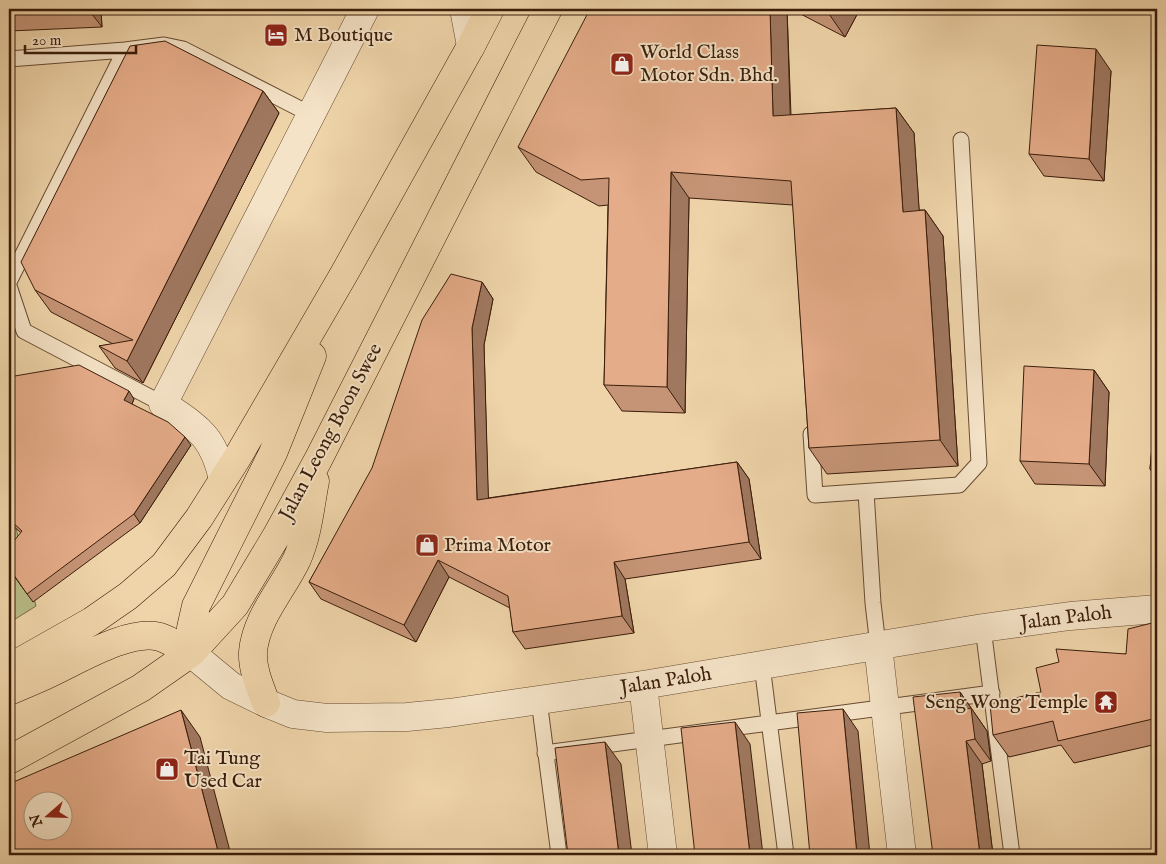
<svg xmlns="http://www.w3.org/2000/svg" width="1166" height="864" font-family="'IM FELL English',serif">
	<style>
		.green { fill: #babc87; stroke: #7a6c48 }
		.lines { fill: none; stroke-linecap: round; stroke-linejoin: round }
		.lane-casing { stroke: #674b32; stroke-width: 17 }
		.street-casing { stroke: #674b32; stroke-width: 29 }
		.primary-casing { stroke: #3a1d0a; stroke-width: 29 }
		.lane { stroke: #f5e3c7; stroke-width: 15 }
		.street { stroke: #f5e3c7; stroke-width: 28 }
		.primary { stroke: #efd4a9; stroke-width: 28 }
		.wall { fill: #c59476; stroke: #3a1d0a }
		.shaded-wall { fill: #a07860; stroke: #3a1d0a }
		.building { fill: #e5ac89; stroke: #3a1d0a; fill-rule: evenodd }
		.labels { text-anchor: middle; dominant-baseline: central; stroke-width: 4; stroke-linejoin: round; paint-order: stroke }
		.poi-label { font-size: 20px; fill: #3a1d0a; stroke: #f5e3c7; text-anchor: start }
		.street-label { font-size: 20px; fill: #3a1d0a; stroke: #f5e3c7 }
	</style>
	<rect width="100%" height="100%" fill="#efd4a9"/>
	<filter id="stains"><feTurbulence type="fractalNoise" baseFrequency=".004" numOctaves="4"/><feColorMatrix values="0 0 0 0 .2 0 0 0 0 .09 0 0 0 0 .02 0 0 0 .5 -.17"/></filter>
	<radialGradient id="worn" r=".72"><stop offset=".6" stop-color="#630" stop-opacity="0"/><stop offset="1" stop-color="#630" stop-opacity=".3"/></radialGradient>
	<!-- green -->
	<path class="green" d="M9,501l27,105 -27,17z"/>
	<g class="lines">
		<!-- lane casing -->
		<g class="lane-casing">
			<path id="lane" d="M9,59l116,-9 39,-5 19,4 129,66
				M9,282l116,-232
				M9,286l15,45 139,73
				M811,434l4,61 144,-10 20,-22 -18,-323
				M866,492l7,111 5,43
				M983,628l29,227
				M762,665l24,190
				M539,700l20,155
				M545,753l447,-60"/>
		</g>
		<!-- street casing -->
		<g class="street-casing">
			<path id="street" d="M464,9l7,37
				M223,479c-10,-44 -25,-51 -60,-75l202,-395
				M878,646l24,209
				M191,653l40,33 35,17 27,11 34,4 80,-1 42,-4 194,-28 340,-57 87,-12 87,-7
				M643,685l20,170"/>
		</g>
		<!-- primary casing -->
		<g class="primary-casing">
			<path id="primary" d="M191,653v-25l5,-22 77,-153 39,-97
				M9,668l83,-47 36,-25 36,-31 35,-47 38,-60 107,-184 127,-228 19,-37
				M9,691c12,-5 24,-10 35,-15 30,-13 84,-48 116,-39 10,3 21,11 31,16
				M266,703c-6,-16 -14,-34 -13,-51 3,-35 30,-63 44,-93 11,-25 13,-52 18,-78
				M9,760l132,-72 50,-35 44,-48 42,-70 41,-75 230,-451"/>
		</g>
		<!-- lane -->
		<use href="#lane" class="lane"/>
		<!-- street -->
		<use href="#street" class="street"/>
		<!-- primary -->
		<use href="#primary" class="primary"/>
	</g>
	<!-- wall -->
	<path class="wall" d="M9,9h100l-2,3h-6l1,15 -93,4z
		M787,9l4,106 105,-7 18,25 5,77h6l18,26 15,230 -131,8 -18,-26 -16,-243 -104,-7 -4,215 -63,-2 -18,-26 4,-180 -9,1 -63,-34 -18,-25z
		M791,9h69l-15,28z
		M1111,71l-7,110 -60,-5 -15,-22z
		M263,91l16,22 -136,270 -28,-15 -16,-22 14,-2 -62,-32 -16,-22z
		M482,282l11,17 -9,46 4,153 249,-36 12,17 12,80 -136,20 9,54 -109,16 -12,-17 -3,-24 -61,-31 -33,65 -95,-43 -12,-17z
		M1094,370l15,22 -4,94 -70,-2 -15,-23z
		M9,377l125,22 -2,5 59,41 -51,78 -107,79 -24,-33 12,-36 -12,-11z
		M1157,392v88l-7,-11z
		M1157,631v113l-83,19 -13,-18 -52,12 -16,-22 48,-43 18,-30 67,-8z
		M960,692l27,39 4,30 -9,3 11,91h-60z"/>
	<!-- shaded-wall -->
	<path class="shaded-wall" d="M88,9h10l3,3 1,15z
		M770,9h17l4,132 -18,-25z
		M829,9h31l-15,28 -18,-26z
		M1096,49l15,22 -7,110 -15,-22z
		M263,91l16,22 -136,270 -16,-22z
		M896,108l18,25 7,104 -18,-25z
		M671,172l18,26 -4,215 -18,-26z
		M925,210l18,26 15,230 -18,-26z
		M482,282l11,17 -9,46 5,172 -12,-17 -5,-172z
		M1094,370l15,22 -4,94 -16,-22z
		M129,391l5,8 -4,9 -6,-8z
		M185,437l6,8 -51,78 -6,-9z
		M737,462l12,17 12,80 -12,-17z
		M438,560l11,17 -33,65 -12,-17z
		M614,562l11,17 9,54 -12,-17z
		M1152,623l5,8v16z
		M960,692l27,39 4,30 -16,-22 -12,-29z
		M843,709l15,22 12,124h-13z
		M181,710l19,27 31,118h-12z
		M735,722l15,22 13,111h-13z
		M966,741l16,23 11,91h-13z
		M605,742l16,22 11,91h-13z"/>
	<!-- building -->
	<path class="building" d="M590,9h180l3,107 123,-8 7,104 22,-2 15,230 -131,8 -18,-267 -120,-9 -4,215 -63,-2 5,-207 -28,2 -63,-33z
		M822,9h7l-2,2z
		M165,41l98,50 -136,270 -28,-15 34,-6 -98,-50 -14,-28 109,-216z
		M1037,45l59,4 -7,110 -60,-5z
		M451,274l31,8 -10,46 5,172 260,-38 12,80 -135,20 8,54 -109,16 -5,-36 -70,-36 -34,65 -95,-43 63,-114 50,-148z
		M79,365l50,26 -5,9 44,22 17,15 -51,77 -107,80 -18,-26v-21l13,-16 -13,-12v-142z
		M1024,366l70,4 -5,94 -69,-3z
		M1157,392v78l-7,-1z
		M1152,623l5,24v71l-99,23 -5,-20 -60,14 -3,-31 51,-12 -5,-24 23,-6 -3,-13 70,5 2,-25z
		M960,692l3,18 8,-2 4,31 -9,2 14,114h-47l-20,-158z
		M843,709l14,146h-47l-13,-142z
		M181,710l38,145h-210v-71zM32,802h30v30h-30z
		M735,722l15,133h-55l-14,-127z
		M605,742l14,113h-51l-13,-107z"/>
	<!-- icons -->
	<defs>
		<g id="hotel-square" transform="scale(1.25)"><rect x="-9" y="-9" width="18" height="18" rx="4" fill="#8f2418" stroke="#f5e3c7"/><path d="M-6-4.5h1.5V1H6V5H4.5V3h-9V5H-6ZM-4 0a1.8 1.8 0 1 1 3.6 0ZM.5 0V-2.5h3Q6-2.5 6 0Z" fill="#fff"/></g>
		<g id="shop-square" transform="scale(1.25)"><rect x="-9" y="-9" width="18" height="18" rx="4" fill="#8f2418" stroke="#f5e3c7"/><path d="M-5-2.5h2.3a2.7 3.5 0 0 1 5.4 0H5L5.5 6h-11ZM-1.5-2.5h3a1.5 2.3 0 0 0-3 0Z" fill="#fff"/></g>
		<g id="temple-square" transform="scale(1.25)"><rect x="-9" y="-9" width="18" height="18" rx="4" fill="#8f2418" stroke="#f5e3c7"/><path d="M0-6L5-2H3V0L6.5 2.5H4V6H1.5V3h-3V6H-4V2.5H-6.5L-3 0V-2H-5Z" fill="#fff"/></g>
	</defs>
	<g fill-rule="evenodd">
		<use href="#hotel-square" x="276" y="35"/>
		<use href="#shop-square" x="622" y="64"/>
		<use href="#shop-square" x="427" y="545"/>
		<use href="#temple-square" x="1106" y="702"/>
		<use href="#shop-square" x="167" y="769"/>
	</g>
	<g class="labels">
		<!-- poi labels -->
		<g class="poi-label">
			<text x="294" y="35">M Boutique</text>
			<text x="640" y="52">World Class<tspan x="640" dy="23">Motor Sdn. Bhd.</tspan></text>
			<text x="444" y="545">Prima Motor</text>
			<text x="1088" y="702" text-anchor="end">Seng Wong Temple</text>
			<text x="184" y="758">Tai Tung<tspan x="184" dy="23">Used Car</tspan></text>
		</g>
		<!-- street labels -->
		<g class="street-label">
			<text transform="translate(331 432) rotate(-62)">Jalan Leong Boon Swee</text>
			<text transform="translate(1066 618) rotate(-7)">Jalan Paloh</text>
			<text transform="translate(666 681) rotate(-9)">Jalan Paloh</text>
		</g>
	</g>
	<!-- margin -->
	<rect width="1166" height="864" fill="none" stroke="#efd4a9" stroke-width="30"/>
	<rect x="10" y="10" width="1146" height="844" fill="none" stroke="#3a1d0a" stroke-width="2.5"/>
	<rect x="15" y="15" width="1136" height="834" fill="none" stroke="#3a1d0a"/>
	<!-- north arrow -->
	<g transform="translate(48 816) rotate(250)"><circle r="24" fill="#f5e3c7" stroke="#aa947b"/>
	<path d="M0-4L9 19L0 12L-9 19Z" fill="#8f2418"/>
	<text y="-8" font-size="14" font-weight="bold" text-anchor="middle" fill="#3a1d0a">N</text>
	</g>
	<!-- scale -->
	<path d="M25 45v8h111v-8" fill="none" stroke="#3a1d0a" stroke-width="2.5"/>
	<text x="32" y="45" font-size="15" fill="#3a1d0a" stroke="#f5e3c7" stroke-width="4" paint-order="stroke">20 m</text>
	<rect width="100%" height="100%" filter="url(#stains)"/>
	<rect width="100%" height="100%" fill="url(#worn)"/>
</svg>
